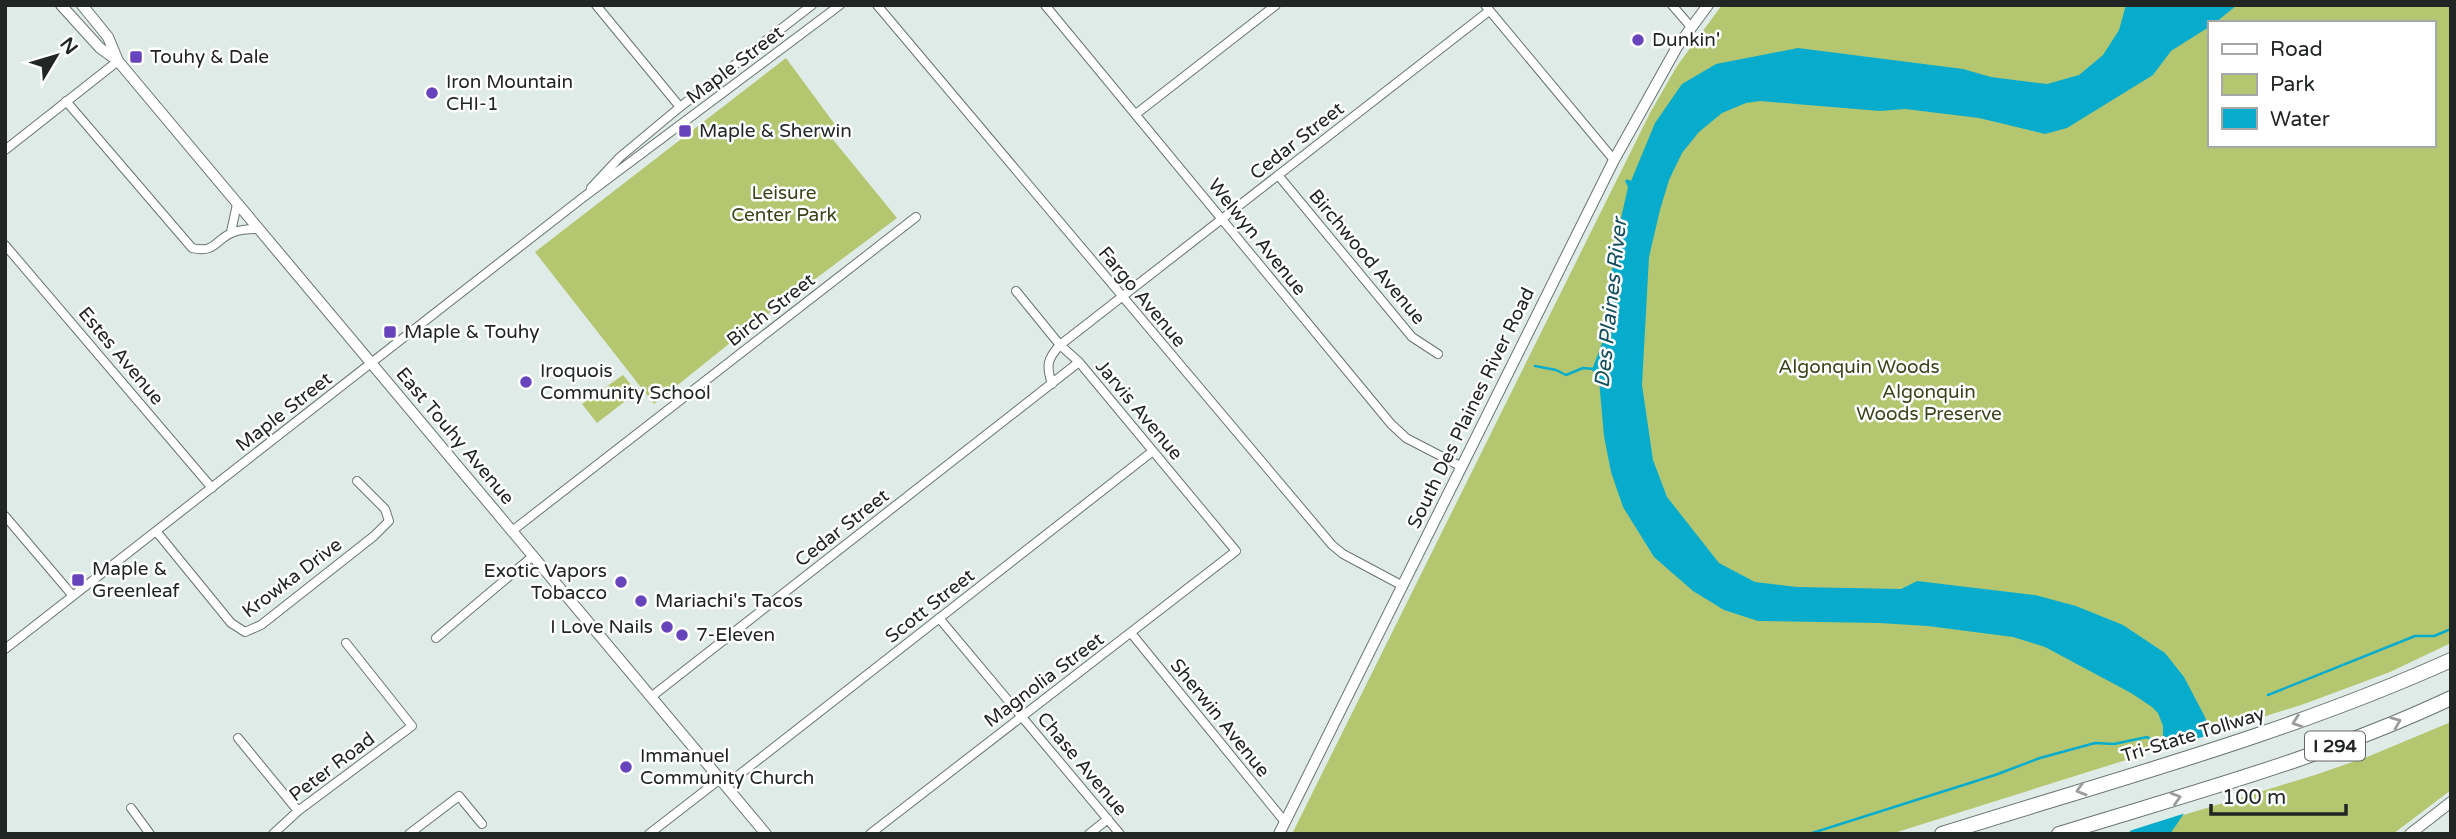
<svg xmlns="http://www.w3.org/2000/svg" width="2456" height="839" font-family="'Varela Round',sans-serif">
	<style>
		.green { fill: #b4c770; fill-rule: evenodd }
		.water { fill: #07accd }
		.pier { fill: #dfebe6 }
		.lines { fill: none; stroke-linecap: round; stroke-linejoin: round }
		.stream { stroke: #07accd; stroke-width: 2.5 }
		.street-casing { stroke: #69746f; stroke-width: 10 }
		.secondary-casing { stroke: #69746f; stroke-width: 12 }
		.highway-casing { stroke: #69746f; stroke-width: 16 }
		.street { stroke: #fff; stroke-width: 8 }
		.secondary { stroke: #fff; stroke-width: 10 }
		.highway { stroke: #fff; stroke-width: 14 }
		.oneway { stroke: #9b9d9c }
		.poi-dot { fill: #6743bc; stroke: #fff; stroke-width: 2.5 }
		.labels { text-anchor: middle; dominant-baseline: central; stroke-width: 5; stroke-linejoin: round; paint-order: stroke }
		.shield { fill: #fff; stroke: #646665; stroke-width: 2 }
		.shield-label { font-size: 18px; font-weight: bold; fill: #212523 }
		.poi-label { font-size: 19px; fill: #212523; stroke: #fff; text-anchor: start }
		.street-label { font-size: 19px; fill: #212523; stroke: #fff }
		.park-label { font-size: 19px; fill: #3b431b; stroke: #fff }
		.water-label { font-size: 21px; font-style: italic; fill: #134c5a; stroke: #fff }
	</style>
	<rect width="100%" height="100%" fill="#dfebe6"/>
	<!-- green -->
	<path class="green" d="M1722,5h729v638l-61,29 -86,32 -413,130h-599l358,-721 27,-47zM2209,23h224v122h-224z
		M786,58l50,68 -6,10 67,82 -157,117 -86,69 -119,-152z
		M623,375l14,17 -40,31 -15,-19z
		M2451,722v68l-58,44h-272l194,-59 52,-18z"/>
	<!-- water -->
	<path class="water" d="M2126,5h111l-22,18h-6v4l-38,24 -18,24 -86,53 -22,6 -66,-16 -74,-9 -25,2 -120,-10 -14,2 -24,10 -23,19 -17,21 -13,27 -9,30 -11,47 -7,128 11,75 14,37 52,66 36,19 42,5 104,2 16,-8 118,14 41,11 47,19 42,28 19,24 21,40 6,17 -8,42 -20,39 -13,19h-41l18,-38 16,-49v-21l-5,-13 -6,-6 -21,-14 -86,-46 -32,-10 -85,-11 -49,-3 -121,-2 -34,-11 -31,-19 -39,-34 -31,-50 -12,-35 -7,-36 -5,-56 -7,-10 12,-32 11,-93 13,-58 -3,-6 2,-2 4,2 24,-58 27,-39 34,-20 82,-16 165,21 28,8 56,7 32,-9 24,-20 16,-25z"/>
	<!-- pier -->
	<path class="pier" d="M2215,733l-8,44 -18,35 -60,19 29,-80z"/>
	<g class="lines">
		<!-- stream -->
		<path class="stream" d="M1535,366l21,4 10,5 17,-7 11,1
			M2268,695l147,-59h19l17,-7
			M1809,834l186,-59 45,-17 55,-15 19,1 33,-7 18,11"/>
		<!-- street casing -->
		<g class="street-casing">
			<path id="street" d="M596,5l84,102
				M877,5l455,540 11,9 60,32
				M1045,5l346,419 15,14 56,29
				M1485,5l129,155
				M1672,5l19,22
				M66,101l126,147c24,6 24,-10 42,-16 8,-3 16,-3 24,-3
				M1136,114l140,-109
				M5,150l113,-89
				M1278,175l134,162 26,17
				M591,188l29,-31 60,-50 132,-102
				M231,232l6,-28
				M5,245l207,243
				M1052,384c-6,-18 -5,-25 8,-39l429,-334
				M5,516l68,80
				M156,531l75,92 14,9 16,-7 113,-89 15,-15 -4,-12 -28,-28
				M512,531l404,-314
				M939,618l181,216
				M1131,633l154,189
				M436,638l97,-82
				M5,649l576,-450 259,-194
				M651,697l428,-335
				M238,738l60,73
				M726,785l427,-334
				M131,808l19,26
				M273,834l25,-23 114,-85 -66,-83
				M409,834l50,-38 23,28
				M649,834l71,-55
				M870,834l366,-283 -157,-189 -19,-17 -44,-54
				M1089,834l19,-15"/>
		</g>
		<!-- secondary casing -->
		<g class="secondary-casing">
			<path id="secondary" d="M61,5l39,43 18,13 648,773
				M82,5l26,32 10,24
				M1279,834l335,-674 63,-113 31,-42
				M2410,834l41,-32"/>
		</g>
		<!-- highway casing -->
		<g class="highway-casing">
			<path id="highway" d="M1942,834c171,-54 345,-100 509,-174
				M2059,834c132,-41 267,-77 392,-136"/>
		</g>
		<!-- street -->
		<use href="#street" class="street"/>
		<!-- secondary -->
		<use href="#secondary" class="secondary"/>
		<!-- highway -->
		<use href="#highway" class="highway"/>
	</g>
	<!-- one-way arrows -->
	<defs><path id="oneway-chevron" d="M-2-3.5L2.5 0L-2 3.5" fill="none" stroke-width="1.6" stroke-linecap="round" stroke-linejoin="round" transform="scale(1.75)"/></defs>
	<g class="oneway">
		<use href="#oneway-chevron" transform="translate(2297 722) rotate(161)"/>
		<use href="#oneway-chevron" transform="translate(2396 722) rotate(-22)"/>
		<use href="#oneway-chevron" transform="translate(2081 790) rotate(163)"/>
		<use href="#oneway-chevron" transform="translate(2176 798) rotate(-17)"/>
	</g>
	<!-- markers -->
	<g class="poi-dot">
		<circle cx="1638" cy="40" r="7"/>
		<rect x="129" y="50" width="14" height="14" rx="3.5"/>
		<circle cx="432" cy="93" r="7"/>
		<rect x="678" y="124" width="14" height="14" rx="3.5"/>
		<rect x="383" y="325" width="14" height="14" rx="3.5"/>
		<circle cx="526" cy="382" r="7"/>
		<rect x="71" y="573" width="14" height="14" rx="3.5"/>
		<circle cx="621" cy="582" r="7"/>
		<circle cx="641" cy="601" r="7"/>
		<circle cx="667" cy="627" r="7"/>
		<circle cx="682" cy="635" r="7"/>
		<circle cx="626" cy="767" r="7"/>
	</g>
	<g class="labels">
		<!-- shield labels -->
		<rect class="shield" x="2305" y="731.5" width="60" height="29" rx="5"/>
		<g class="shield-label">
			<text x="2335" y="746">I 294</text>
		</g>
		<!-- poi labels -->
		<g class="poi-label">
			<text x="1652" y="40">Dunkin'</text>
			<text x="150" y="57">Touhy &amp; Dale</text>
			<text x="446" y="82">Iron Mountain<tspan x="446" dy="22">CHI-1</tspan></text>
			<text x="699" y="131">Maple &amp; Sherwin</text>
			<text x="404" y="332">Maple &amp; Touhy</text>
			<text x="540" y="371">Iroquois<tspan x="540" dy="22">Community School</tspan></text>
			<text x="92" y="569">Maple &amp;<tspan x="92" dy="22">Greenleaf</tspan></text>
			<text x="607" y="571" text-anchor="end">Exotic Vapors<tspan x="607" dy="22">Tobacco</tspan></text>
			<text x="655" y="601">Mariachi's Tacos</text>
			<text x="653" y="627" text-anchor="end">I Love Nails</text>
			<text x="696" y="635">7-Eleven</text>
			<text x="640" y="756">Immanuel<tspan x="640" dy="22">Community Church</tspan></text>
		</g>
		<!-- street labels -->
		<g class="street-label">
			<text transform="translate(735 65) rotate(-37)">Maple Street</text>
			<text transform="translate(1297 141) rotate(-38)">Cedar Street</text>
			<text transform="translate(1257 237) rotate(51)">Welwyn Avenue</text>
			<text transform="translate(1367 257) rotate(50)">Birchwood Avenue</text>
			<text transform="translate(1142 297) rotate(50)">Fargo Avenue</text>
			<text transform="translate(771 310) rotate(-38)">Birch Street</text>
			<text transform="translate(121 356) rotate(50)">Estes Avenue</text>
			<text transform="translate(1471 408) rotate(-64)">South Des Plaines River Road</text>
			<text transform="translate(1139 410) rotate(50)">Jarvis Avenue</text>
			<text transform="translate(284 412) rotate(-38)">Maple Street</text>
			<text transform="translate(455 436) rotate(50)">East Touhy Avenue</text>
			<text transform="translate(842 528) rotate(-38)">Cedar Street</text>
			<text transform="translate(292 578) rotate(-37)">Krowka Drive</text>
			<text transform="translate(930 606) rotate(-38)">Scott Street</text>
			<text transform="translate(1044 680) rotate(-37)">Magnolia Street</text>
			<text transform="translate(1220 718) rotate(51)">Sherwin Avenue</text>
			<text transform="translate(2193 735) rotate(-17)">Tri-State Tollway</text>
			<text transform="translate(1082 764) rotate(50)">Chase Avenue</text>
			<text transform="translate(332 767) rotate(-37)">Peter Road</text>
		</g>
		<!-- park labels -->
		<g class="park-label">
			<text x="784" y="193">Leisure<tspan x="784" dy="22">Center Park</tspan></text>
			<text x="1859" y="367">Algonquin Woods</text>
			<text x="1929" y="392">Algonquin<tspan x="1929" dy="22">Woods Preserve</tspan></text>
		</g>
		<!-- water labels -->
		<g class="water-label">
			<text transform="translate(1611 303) rotate(-84)">Des Plaines River</text>
		</g>
	</g>
	<!-- border -->
	<rect width="2456" height="839" fill="none" stroke="#212523" stroke-width="14"/>
	<!-- legend -->
	<rect x="2208" y="21" width="228" height="126" fill="#ffffff" stroke="#a6a8a7" stroke-width="2"/>
	<rect x="2222" y="44" width="35" height="10" fill="#ffffff" stroke="#a6a8a7" stroke-width="2"/>
	<text x="2270" y="56" font-size="21" fill="#212523">Road</text>
	<rect x="2222" y="74" width="35" height="21" fill="#b4c770" stroke="#a6a8a7" stroke-width="2"/>
	<text x="2270" y="91" font-size="21" fill="#212523">Park</text>
	<rect x="2222" y="108" width="35" height="21" fill="#07accd" stroke="#a6a8a7" stroke-width="2"/>
	<text x="2270" y="126" font-size="21" fill="#212523">Water</text>
	<!-- north arrow -->
	<g transform="translate(56 56) rotate(52)" stroke="#ffffff" stroke-width="5" paint-order="stroke">
	<path d="M0-5L12 26L0 18L-12 26Z" fill="#212523"/>
	<text y="-10" font-size="19" font-weight="bold" text-anchor="middle" fill="#212523">N</text>
	</g>
	<!-- scale -->
	<path d="M2211 804v10h135v-10" fill="none" stroke="#212523" stroke-width="3.5"/>
	<text x="2222" y="804" font-size="21" fill="#212523" stroke="#ffffff" stroke-width="5" paint-order="stroke">100 m</text>
</svg>
